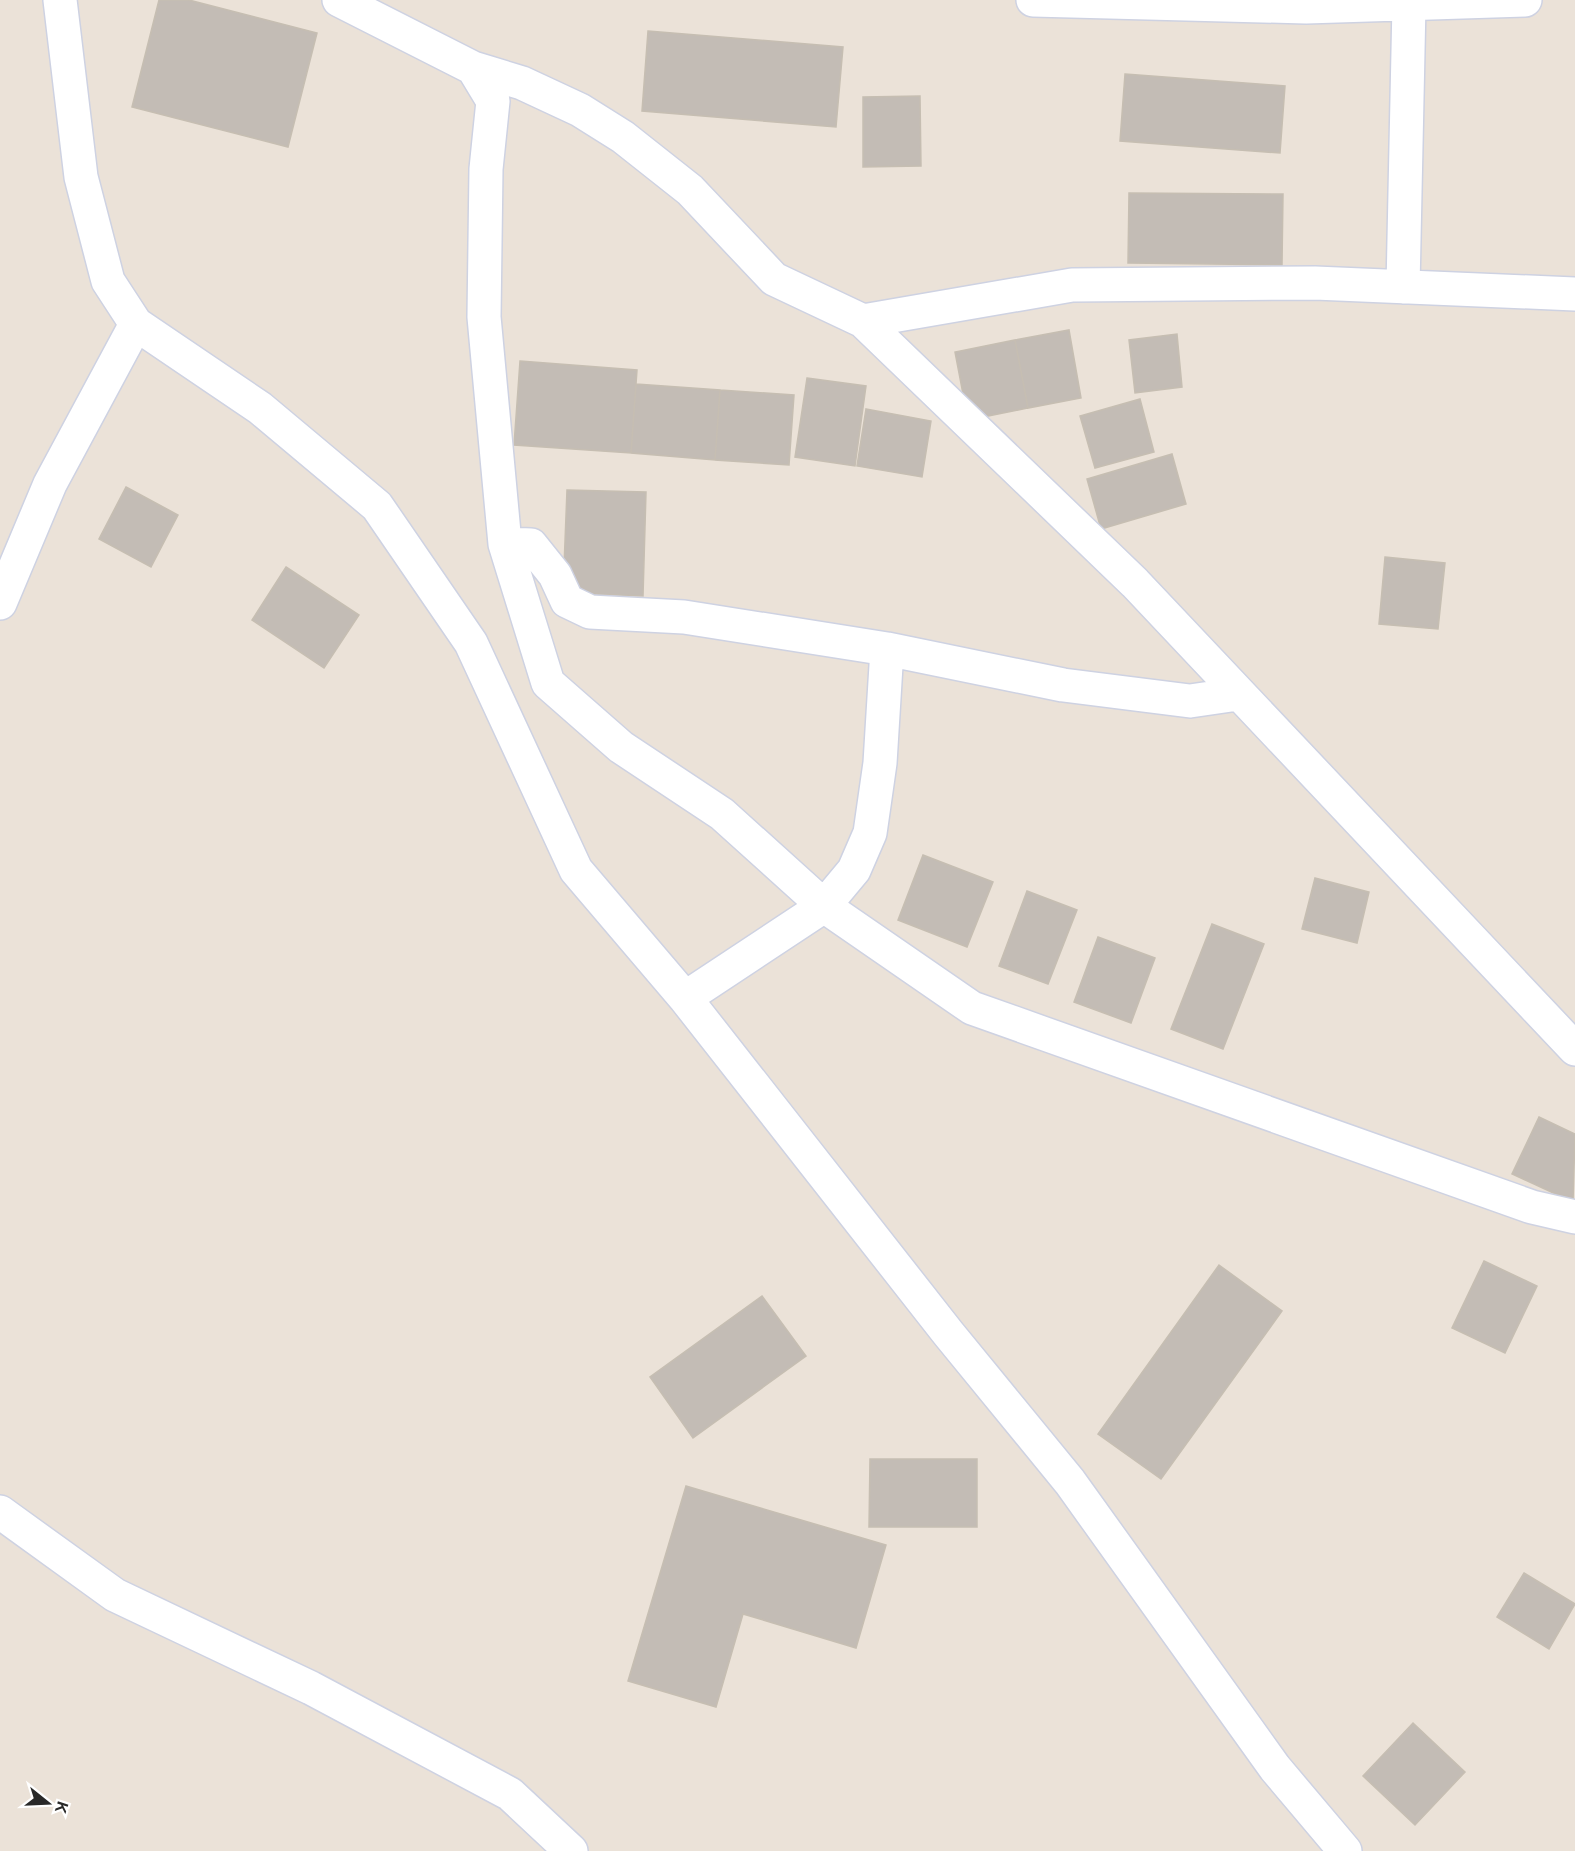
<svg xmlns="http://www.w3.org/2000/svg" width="1575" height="1851" font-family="Helvetica,sans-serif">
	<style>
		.building { fill: #c3bcb5; stroke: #c6beb2; stroke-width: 1.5 }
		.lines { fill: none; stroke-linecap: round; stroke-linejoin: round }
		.minor-casing { stroke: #ced2e2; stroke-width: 36 }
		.minor { stroke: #fff; stroke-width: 33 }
	</style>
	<rect width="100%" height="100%" fill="#ebe2d8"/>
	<!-- building -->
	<path class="building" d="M159,0h30l128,33 -29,114 -156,-40z
		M648,31l195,16 -7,80 -194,-16z
		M1125,74l160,12 -5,67 -160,-12z
		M920,96l1,70 -58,1v-70z
		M1129,193l154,1 -1,71 -154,-2z
		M1069,330l12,68 -53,10 -13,-68z
		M1177,334l5,53 -47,6 -6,-53z
		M1015,340l13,68 -60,12 -13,-68z
		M520,361l117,9 -6,83 -117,-8z
		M807,378l59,8 -11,80 -60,-9z
		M636,384l84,6 -5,70 -84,-7z
		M720,390l74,5 -5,70 -74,-5z
		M1140,399l14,53 -59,16 -15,-52z
		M866,409l65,12 -9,56 -65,-11z
		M1172,454l14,50 -85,25 -14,-50z
		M126,487l52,28 -27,52 -52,-28z
		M567,490l79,2 -3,104 -80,-3z
		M1385,557l60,6 -7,66 -59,-5z
		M286,567l73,48 -35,53 -72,-48z
		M923,855l70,27 -26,65 -69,-27z
		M1315,878l54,14 -12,51 -55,-14z
		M1027,891l50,19 -29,74 -49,-18z
		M1212,924l52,20 -41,105 -52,-20z
		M1098,937l57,21 -24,65 -57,-21z
		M1539,1117l36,17 -2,68 -61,-28z
		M1484,1261l53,25 -32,67 -53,-25z
		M1219,1265l63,46 -121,168 -63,-45z
		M762,1296l44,60 -113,82 -43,-61z
		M870,1459h107v68h-108z
		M686,1486l200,59 -30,103 -113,-34 -27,93 -88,-26z
		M1524,1573l51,31 -26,45 -52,-32z
		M1413,1723l52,49 -50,53 -52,-49z"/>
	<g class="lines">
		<!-- minor casing -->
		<g class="minor-casing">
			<path id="minor" d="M60,0l21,177 27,104 28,43 124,84 117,98 94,137 105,227 109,128 263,335 122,149 205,286 70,83
				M339,0l134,68 20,33 -7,68 -2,148 21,227 43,139 73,64 101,67 102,92 148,102 560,199 43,10
				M1033,0l273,7 219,-7
				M473,68l49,15 58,27 43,27 67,53 84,89 89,42 209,-36 243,-2 260,11
				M1403,287l6,-283
				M863,321l272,262 440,466
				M505,544l26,1 24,30 12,26 23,11 94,5 203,32 176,36 127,16 48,-7
				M0,603l50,-119 86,-160
				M685,998l139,-92 30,-36 16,-37 10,-70 7,-114
				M0,1512l115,83 196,93 199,106 61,57"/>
		</g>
		<!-- minor -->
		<use href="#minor" class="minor"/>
	</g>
	<!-- north arrow -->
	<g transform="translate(48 1803) rotate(108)" stroke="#ffffff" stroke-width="4.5" paint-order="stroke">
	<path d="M0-4.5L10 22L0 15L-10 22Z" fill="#282828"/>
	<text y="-9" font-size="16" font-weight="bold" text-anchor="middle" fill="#282828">K</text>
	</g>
</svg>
